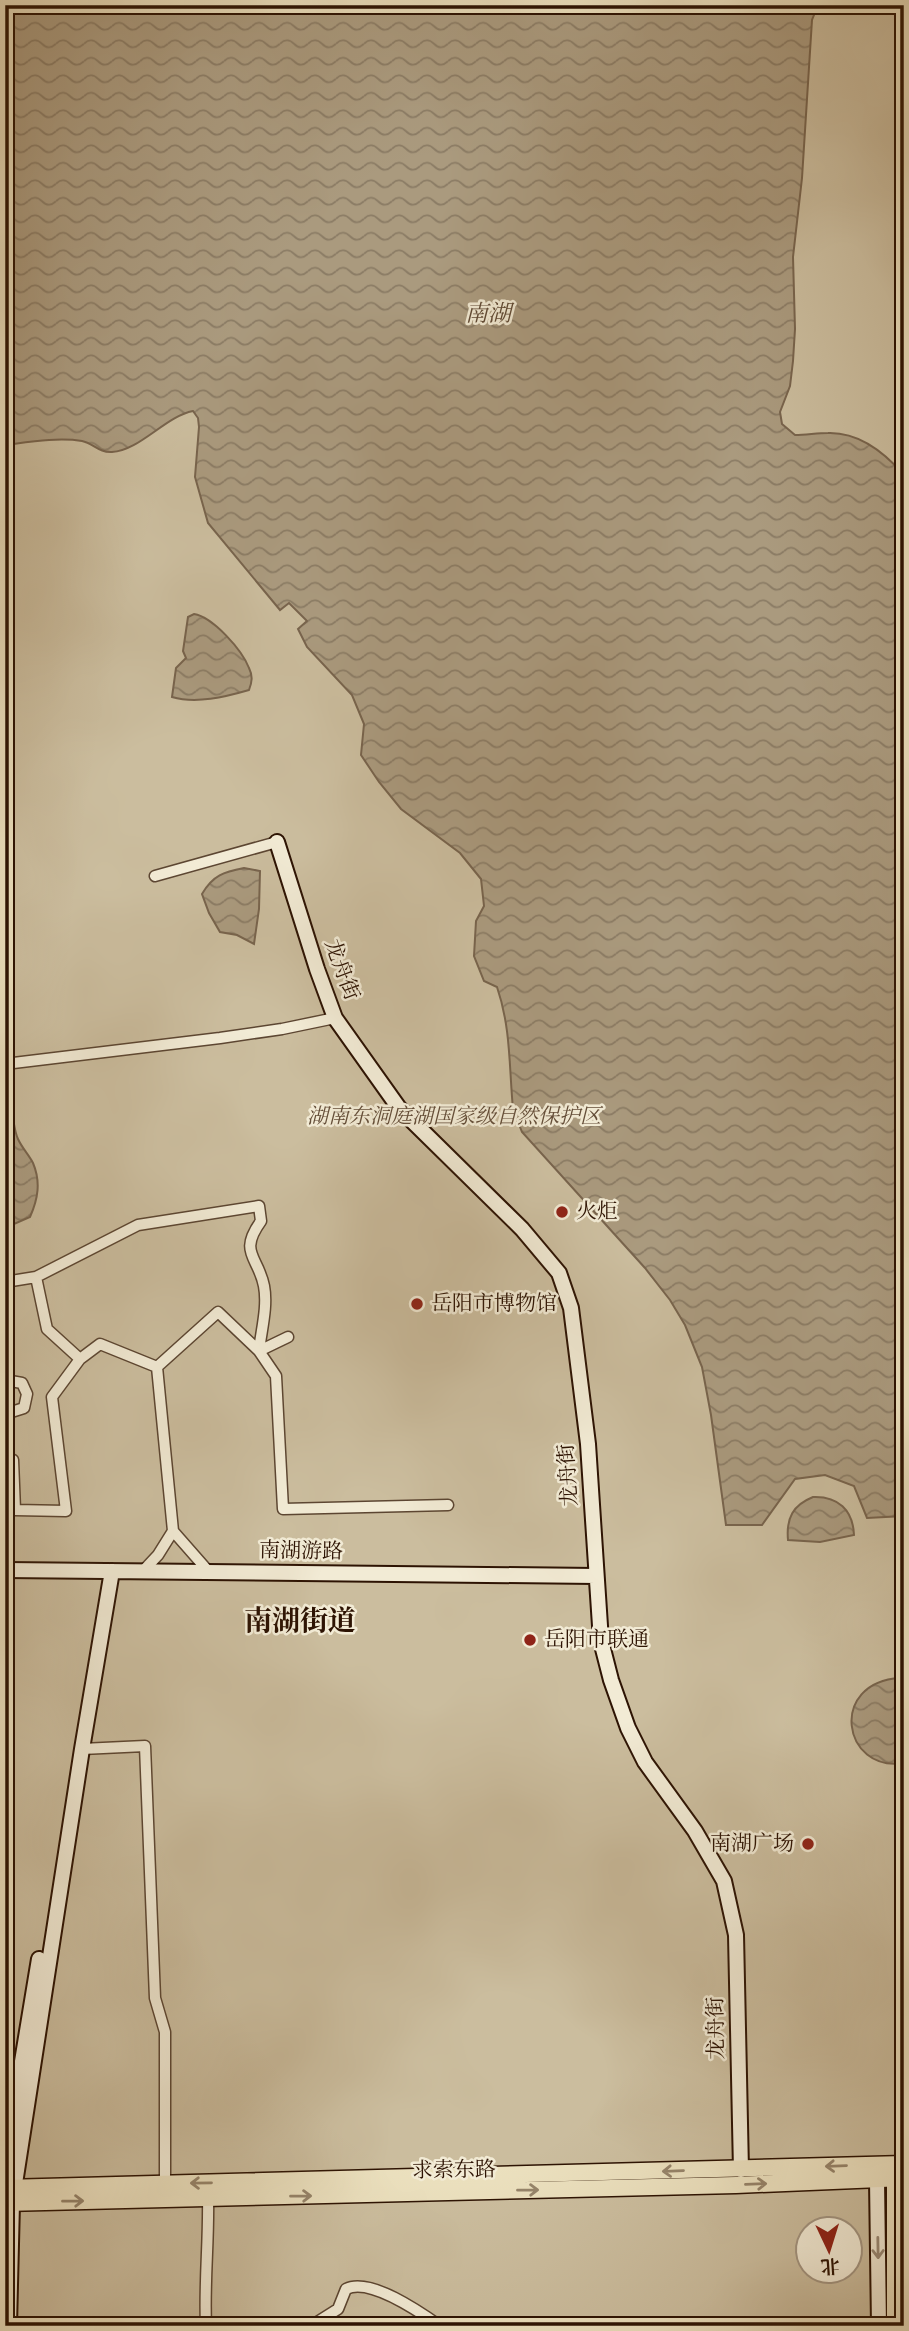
<svg xmlns="http://www.w3.org/2000/svg" width="909" height="2331" font-family="Vollkorn,'Noto Serif SC',serif">
	<style>
		.park { fill: #cbbd9e; stroke: #7c6850; stroke-width: 2; fill-rule: evenodd }
		.water { fill: url(#water-waves); stroke: #78644d; stroke-width: 2 }
		.lines { fill: none; stroke-linecap: round; stroke-linejoin: round }
		.street-casing { stroke: #5c4632; stroke-width: 13 }
		.secondary-casing { stroke: #2d1303; stroke-width: 18 }
		.primary-casing { stroke: #2d1303; stroke-width: 19 }
		.street { stroke: #f2ebd5; stroke-width: 10 }
		.secondary { stroke: #f2ebd5; stroke-width: 14 }
		.primary { stroke: #ebe0be; stroke-width: 16 }
		.oneway { stroke: #96846a }
		.oneway2 { stroke: #998a76 }
		.poi-dot { fill: #8f2418; stroke: #f2ebd5; stroke-width: 2.5 }
		.labels { text-anchor: middle; dominant-baseline: central; stroke-width: 5; stroke-linejoin: round; paint-order: stroke }
		.street-label { font-size: 21px; fill: #2d1303; stroke: #f2ebd5 }
		.park-label { font-size: 21px; font-style: italic; fill: #644e39; stroke: #f2ebd5 }
		.poi-label { font-size: 21px; fill: #2d1303; stroke: #f2ebd5; text-anchor: start }
		.water-label { font-size: 23px; font-style: italic; fill: #5f4934; stroke: #f2ebd5 }
		.district-label { font-size: 28px; font-weight: bold; fill: #2d1303; stroke: #f2ebd5 }
	</style>
	<defs>
		<pattern id="water-waves" width="16" height="10" patternUnits="userSpaceOnUse" patternTransform="scale(1.75)"><rect width="16" height="10" fill="#aa9a7e"/><path d="M0 5q4-4 8 0t8 0" fill="none" stroke="#8b7c65"/></pattern>
	</defs>
	<rect width="100%" height="100%" fill="#ebe0be"/>
	<filter id="stains"><feTurbulence type="fractalNoise" baseFrequency=".00286" numOctaves="4"/><feColorMatrix values="0 0 0 0 .2 0 0 0 0 .09 0 0 0 0 .02 0 0 0 .5 -.17"/></filter>
	<radialGradient id="worn" r=".72"><stop offset=".6" stop-color="#630" stop-opacity="0"/><stop offset="1" stop-color="#630" stop-opacity=".3"/></radialGradient>
	<!-- park -->
	<path class="park" d="M5,5h899v2321h-899zM808,2230h42v42h-42z"/>
	<!-- water -->
	<path class="water" d="M5,5h813l-6,15 -10,158 -9,79 2,72 -2,32 -3,25 -10,26 2,12 13,11c11,0 22,-2 33,-2 31,-1 57,20 76,42v1041l-37,2 -13,-32 -29,-11 -30,4 -33,46h-36l-15,-110 -9,-48 -17,-42 -15,-25 -25,-32 -123,-136 -9,-23c-4,-42 -2,-81 -16,-122l-13,-6 -10,-25 2,-35 8,-15 -3,-27 -21,-26 -59,-44 -22,-27 -18,-27 3,-31 -12,-29 -45,-48 -9,-18 9,-8 -18,-18 -9,7 -72,-87 -13,-46 4,-50 -1,-9 -5,-7c-27,5 -54,40 -81,41 -13,1 -19,-9 -30,-11 -24,-4 -53,1 -77,4z
		M194,614c19,3 48,36 55,54 4,8 3,14 0,22 -24,7 -53,14 -77,7l4,-29 10,-10 -3,-7 5,-34z
		M244,868l16,3 -1,38 -5,35 -17,-9 -17,-3 -11,-19 -7,-19c11,-19 22,-22 42,-26z
		M5,1097c10,13 7,29 13,42 4,9 11,16 15,24 8,19 5,36 -3,54l-25,11z
		M813,1497c25,-1 40,13 41,38l-34,7 -32,-2c-2,-22 5,-35 25,-43z
		M900,1678l4,1v84c-62,10 -76,-81 -4,-85z"/>
	<g class="lines">
		<!-- street casing -->
		<g class="street-casing">
			<path id="street" d="M155,876l122,-34
				M5,1064l215,-26 62,-9 53,-11
				M36,1277l11,52 33,30
				M5,1282l31,-5 102,-52 121,-19 2,15c-23,32 -3,35 3,65 4,21 -3,45 -5,65
				M259,1351l29,-14
				M5,1380l17,3 5,11 -3,14 -19,6
				M5,1461l8,-1 2,50 51,1 -14,-114 28,-38 20,-15 57,23
				M173,1531l-16,-164 61,-55 41,39 17,25 7,133 165,-4
				M143,1571l15,-16 15,-24 36,41
				M82,1749l63,-3 10,252 10,34v152
				M206,2326c-2,-43 3,-85 2,-128
				M311,2326l27,-17 8,-20c24,-12 74,23 94,37"/>
		</g>
		<!-- secondary casing -->
		<g class="secondary-casing">
			<path id="secondary" d="M277,842l40,127 18,49 64,90 123,121 37,44 12,35 17,136 13,197 10,39 17,48 17,34 50,69 29,50 12,54 5,235
				M5,1570l591,6
				M5,2164l34,-205
				M877,2180l2,146
				M9,2326l3,-123 70,-454 30,-178"/>
		</g>
		<!-- primary casing -->
		<g class="primary-casing">
			<path id="primary" d="M5,2188l899,-24
				M5,2203l731,-18 168,-7
				M895,2326v-156"/>
		</g>
		<!-- street -->
		<use href="#street" class="street"/>
		<!-- secondary -->
		<use href="#secondary" class="secondary"/>
		<!-- primary -->
		<use href="#primary" class="primary"/>
	</g>
	<!-- one-way arrows -->
	<defs><path id="oneway-shaft" d="M-6 0H5M1.5-3L5.5 0L1.5 3" fill="none" stroke-width="1.6" stroke-linecap="round" stroke-linejoin="round" transform="scale(1.75)"/></defs>
	<g class="oneway">
		<use href="#oneway-shaft" transform="translate(836 2166) rotate(178)"/>
		<use href="#oneway-shaft" transform="translate(673 2171) rotate(178)"/>
		<use href="#oneway-shaft" transform="translate(201 2183) rotate(179)"/>
		<use href="#oneway-shaft" transform="translate(756 2184) rotate(-2)"/>
		<use href="#oneway-shaft" transform="translate(528 2190) rotate(-1)"/>
		<use href="#oneway-shaft" transform="translate(301 2196) rotate(-1)"/>
		<use href="#oneway-shaft" transform="translate(73 2201) rotate(-1)"/>
	</g>
	<use class="oneway2" href="#oneway-shaft" transform="translate(878 2248) rotate(89)"/>
	<!-- markers -->
	<g class="poi-dot">
		<circle cx="562" cy="1212" r="7"/>
		<circle cx="417" cy="1304" r="7"/>
		<circle cx="530" cy="1640" r="7"/>
		<circle cx="808" cy="1844" r="7"/>
	</g>
	<g class="labels">
		<!-- street labels -->
		<g class="street-label">
			<text transform="translate(341 970) rotate(70)">龙舟街</text>
			<text transform="translate(569 1475) rotate(-94)">龙舟街</text>
			<text transform="translate(301 1552) rotate(1)">南湖游路</text>
			<text transform="translate(717 2028) rotate(-91)">龙舟街</text>
			<text transform="translate(454 2171) rotate(-1)">求索东路</text>
		</g>
		<!-- park labels -->
		<g class="park-label">
			<text x="454" y="1117">湖南东洞庭湖国家级自然保护区</text>
		</g>
		<!-- poi labels -->
		<g class="poi-label">
			<text x="576" y="1212">火炬</text>
			<text x="431" y="1304">岳阳市博物馆</text>
			<text x="544" y="1640">岳阳市联通</text>
			<text x="794" y="1844" text-anchor="end">南湖广场</text>
		</g>
		<!-- water labels -->
		<g class="water-label">
			<text x="488" y="315">南湖</text>
		</g>
		<!-- district labels -->
		<g class="district-label">
			<text x="300" y="1622">南湖街道</text>
		</g>
	</g>
	<!-- margin -->
	<rect width="909" height="2331" fill="none" stroke="#ebe0be" stroke-width="28"/>
	<rect x="7" y="7" width="895" height="2317" fill="none" stroke="#2d1303" stroke-width="3.5"/>
	<rect x="14" y="14" width="881" height="2303" fill="none" stroke="#2d1303" stroke-width="2"/>
	<!-- north arrow -->
	<g transform="translate(829 2250) rotate(176)"><circle r="33" fill="#f2ebd5" stroke="#a39581" stroke-width="2"/>
	<path d="M0-5L12 26L0 18L-12 26Z" fill="#8f2418"/>
	<text y="-10" font-size="19" font-weight="bold" text-anchor="middle" fill="#2d1303">北</text>
	</g>
	<rect width="100%" height="100%" filter="url(#stains)"/>
	<rect width="100%" height="100%" fill="url(#worn)"/>
</svg>
